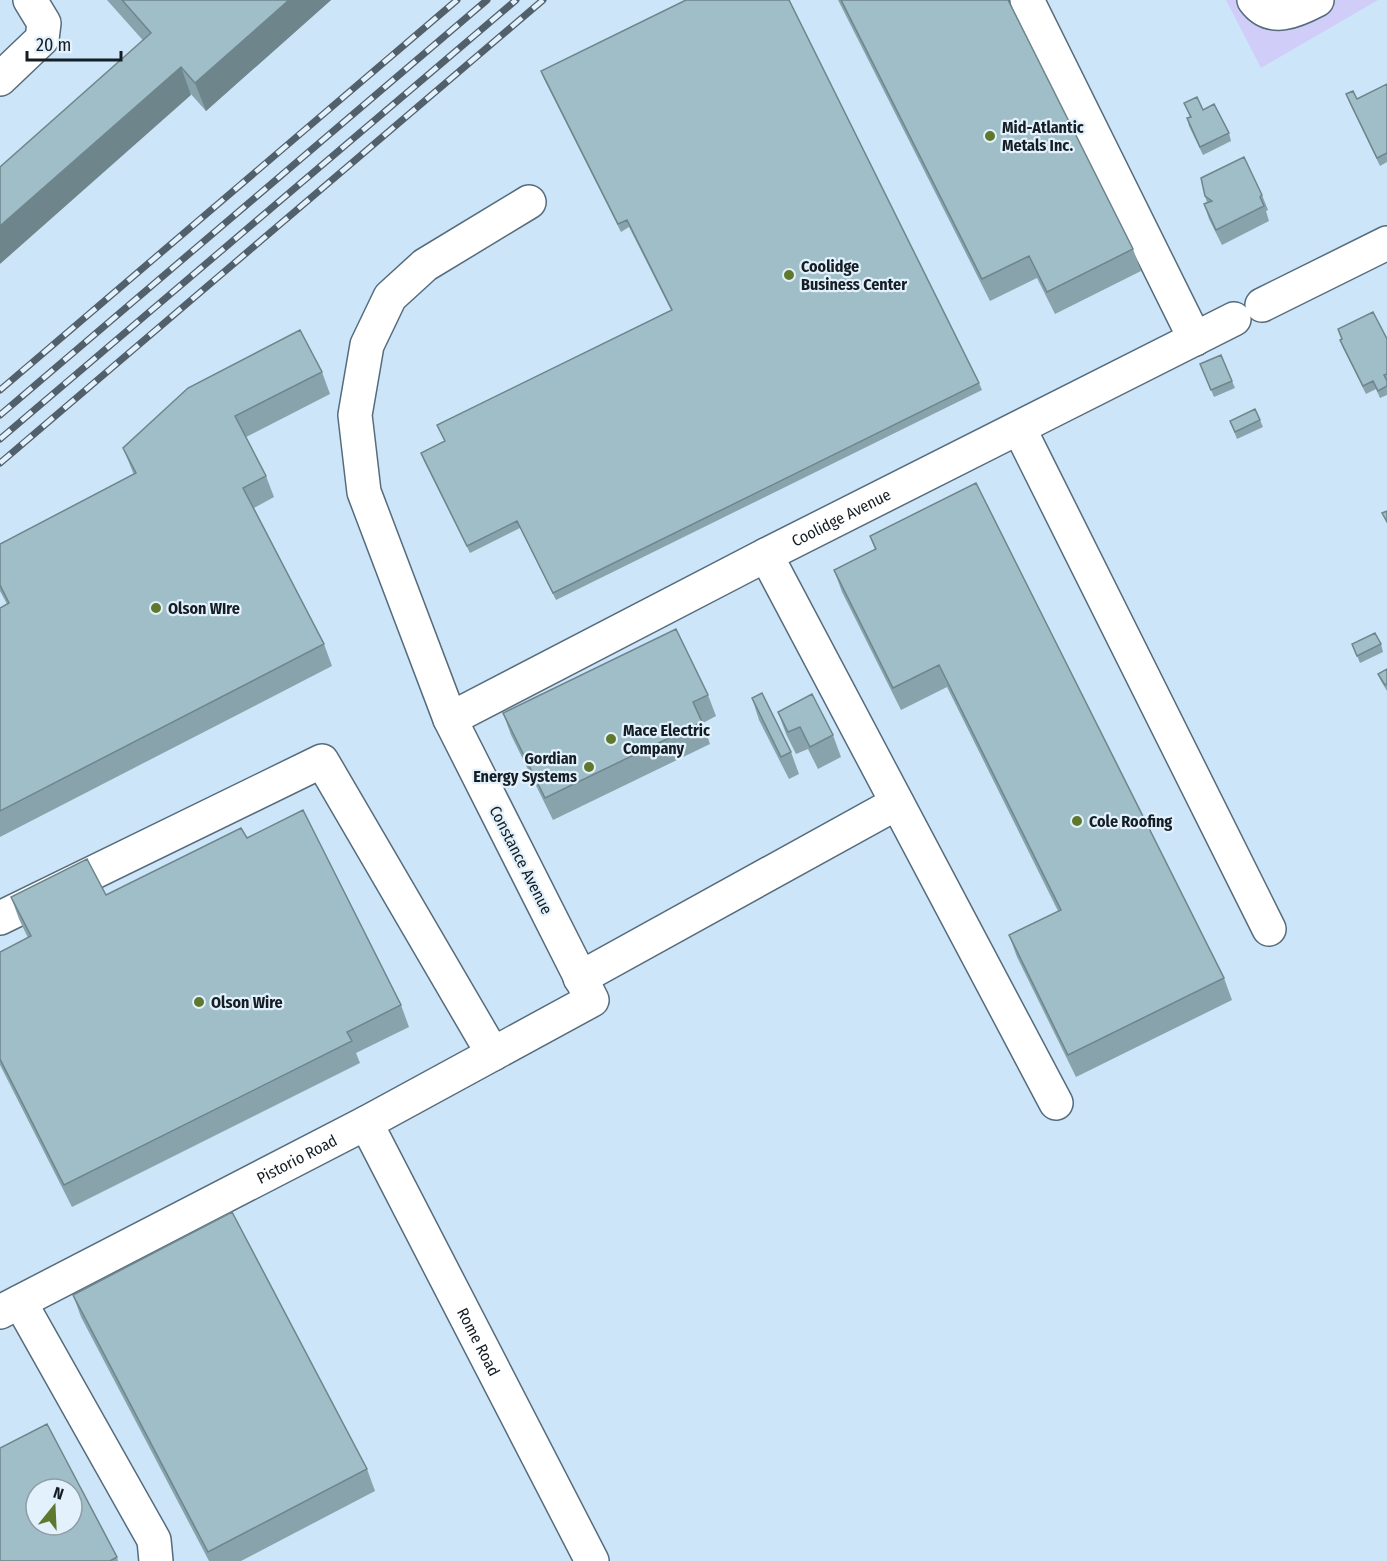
<svg xmlns="http://www.w3.org/2000/svg" width="1387" height="1561" font-family="'Fira Sans Condensed',sans-serif">
	<style>
		.green { fill: #d0cef9 }
		.lines { fill: none; stroke-linecap: round; stroke-linejoin: round }
		.minor-casing { stroke: #566c7d; stroke-width: 36 }
		.minor { stroke: #fff; stroke-width: 33 }
		.rail-casing { stroke: #52606b; stroke-width: 7 }
		.rail { stroke: #e2f1fc; stroke-width: 4.5; stroke-dasharray: 14; stroke-linecap: butt }
		.wall { fill: #89a3ac }
		.shaded-wall { fill: #6f858c }
		.building { fill: #9fbec8; stroke: #6f858c; stroke-width: 1.5; fill-rule: evenodd }
		.poi-dot { fill: #5e792d; stroke: #e2f1fc; stroke-width: 2 }
		.labels { text-anchor: middle; dominant-baseline: central; stroke-width: 4.5; stroke-linejoin: round; paint-order: stroke }
		.poi-label { font-size: 16px; font-weight: bold; fill: #151e25; stroke: #e2f1fc; text-anchor: start }
		.street-label { font-size: 16px; fill: #151e25; stroke: #e2f1fc }
	</style>
	<rect width="100%" height="100%" fill="#cce5f8"/>
	<!-- green -->
	<path class="green" d="M1226,0h152l-117,68z"/>
	<g class="lines">
		<!-- minor casing -->
		<g class="minor-casing">
			<g id="minor">
				<path d="M1027,0l168,339"/>
				<path d="M1254,0c17,23 42,11 63,0"/>
				<path d="M0,79l42,-40 2,-16 -14,-23"/>
				<path d="M1262,305l125,-62"/>
				<path d="M1019,428l250,501"/>
				<path d="M766,555l290,548"/>
				<path id="s1" d="M450,719l316,-164 468,-236"/>
				<path d="M0,918l322,-157 171,293"/>
				<path d="M580,978l317,-175"/>
				<path id="s2" d="M366,1123l226,438"/>
				<path d="M20,1302l134,238 2,21"/>
				<path id="s3" d="M0,1312l366,-189 226,-123 -142,-281 -86,-227 -9,-77 12,-70 23,-48 35,-32 104,-63"/>
			</g>
		</g>
		<!-- minor -->
		<use href="#minor" class="minor"/>
		<!-- rail casing -->
		<g class="rail-casing">
			<path id="rail" d="M0,390l457,-390
				M0,415l487,-415
				M0,439l516,-439
				M0,463l543,-463"/>
		</g>
		<!-- rail -->
		<use href="#rail" class="rail"/>
	</g>
	<!-- wall -->
	<path class="wall" d="M107,0h224l-125,111z
		M838,0h170l125,249 8,22 -86,43 -18,-36 -47,23z
		M541,71l438,312 3,7 -426,210 -36,-72 -50,25 -46,-92 -3,-8 24,-11 -8,-17 234,-115 -42,-83 -8,5 -77,-153z
		M1387,84v78l-7,4 -31,-64 -3,-8 11,5z
		M1184,103l19,7 26,23 2,8 -28,14 -14,-29 -2,-8 3,-1z
		M1262,195l6,15 -2,1 3,10 -47,24 -13,-26 -5,-15 3,-1 -2,-7z
		M1342,339h45v56l-7,3 -4,-9 -10,5 -23,-46 -3,-8z
		M1200,364l32,17 3,7 -21,9z
		M322,372l8,22 -84,43 20,39 8,21 -20,11 70,136 8,22 -332,171v-229l7,-4 -7,-13v-47l134,-69 -11,-27z
		M1260,420l3,7 -26,12 -7,-18z
		M870,536l354,442 8,22 -156,77 -59,-120 -8,-22 49,-24 -111,-224 -46,23 -59,-118 -8,-22 41,-20z
		M1352,644h29l2,8 -23,11z
		M1387,669v22l-6,-10 -3,-7z
		M708,695l8,21 -13,7 7,21 -157,76 -42,-85 -8,-22z
		M752,698l39,54 8,22 -10,5 -30,-59z
		M778,712l55,23 8,22 -23,12 -10,-20 -12,5 -10,-20z
		M247,838l154,167 8,22 -53,26 4,10 -288,144 -72,-142v-113l28,-14 -9,-19 -8,-22 95,-2z
		M73,1295l294,174 8,22 -134,70h-32l-128,-244z
		M117,1557l1,4h-118z"/>
	<!-- shaded-wall -->
	<path class="shaded-wall" d="M289,0h42l-125,111 -11,-28z
		M181,67l10,28 -191,169v-38z"/>
	<!-- building -->
	<path class="building" d="M122,0h167l-94,83 -14,-16 -181,159v-59l151,-134z
		M686,0h103l190,383 -426,210 -36,-72 -50,25 -46,-93 24,-12 -8,-16 235,-115 -45,-90 -9,4 -77,-153z
		M841,0h167l125,249 -86,43 -18,-36 -47,23z
		M1387,84v69l-10,5 -31,-64 7,-3 4,8z
		M1197,97l6,13 11,-6 15,29 -29,14 -13,-29 4,-1 -7,-14z
		M1244,157l18,38 -2,2 4,9 -48,24 -12,-26 8,-3 -7,-5 -4,-18z
		M1373,312l14,27v35l-3,1 3,6v5l-9,5 -5,-10 -10,5 -23,-46 2,-1 -4,-10z
		M300,330l22,42 -87,44 31,60 -23,12 81,156 -324,167v-203l9,-5 -9,-18v-41l136,-71 -13,-25 65,-60z
		M1221,355l11,26 -21,9 -11,-26z
		M1255,409l5,11 -25,12 -5,-11z
		M976,483l248,495 -156,77 -59,-120 52,-25 -122,-245 -46,23 -59,-118 42,-21 -6,-13z
		M1387,511v11l-5,-9z
		M676,629l32,66 -15,7 9,20 -157,76 -42,-85z
		M1375,633l6,11 -24,12 -5,-12z
		M1387,669v15l-2,1 -7,-11z
		M762,693l29,59 -10,5 -29,-59z
		M812,694l21,41 -23,12 -10,-20 -12,5 -10,-20z
		M303,810l98,195 -54,27 5,9 -288,144 -64,-126v-107l31,-16 -20,-39 76,-38 19,36 135,-67 6,10z
		M232,1212l135,257 -159,83 -135,-257z
		M47,1424l70,133 -7,4h-110v-113zM36,1489h36v36h-36z"/>
	<!-- markers -->
	<g class="poi-dot">
		<circle cx="990" cy="136" r="6"/>
		<circle cx="789" cy="275" r="6"/>
		<circle cx="156" cy="608" r="6"/>
		<circle cx="611" cy="739" r="6"/>
		<circle cx="589" cy="767" r="6"/>
		<circle cx="1077" cy="821" r="6"/>
		<circle cx="199" cy="1002" r="6"/>
	</g>
	<g class="labels">
		<!-- poi labels -->
		<g class="poi-label">
			<text x="1002" y="127">Mid-Atlantic<tspan x="1002" dy="18">Metals Inc.</tspan></text>
			<text x="801" y="266">Coolidge<tspan x="801" dy="18">Business Center</tspan></text>
			<text x="168" y="608">Olson WIre</text>
			<text x="623" y="730">Mace Electric<tspan x="623" dy="18">Company</tspan></text>
			<text x="577" y="758" text-anchor="end">Gordian<tspan x="577" dy="18">Energy Systems</tspan></text>
			<text x="1089" y="821">Cole Roofing</text>
			<text x="211" y="1002">Olson Wire</text>
		</g>
		<!-- street labels -->
		<g class="street-label">
			<text stroke="none"><textPath href="#s1" startOffset="440">Coolidge Avenue</textPath></text>
			<text transform="translate(521 860) rotate(63)">Constance Avenue</text>
			<text stroke="none"><textPath href="#s3" startOffset="334">Pistorio Road</textPath></text>
			<text stroke="none"><textPath href="#s2" startOffset="246">Rome Road</textPath></text>
		</g>
	</g>
	<!-- north arrow -->
	<g transform="translate(54 1507) rotate(18)"><circle r="28" fill="#e2f1fc" stroke="#909da6" stroke-width="1.5"/>
	<path d="M0-4.5L10 22L0 15L-10 22Z" fill="#5e792d"/>
	<text y="-9" font-size="16" font-weight="bold" text-anchor="middle" fill="#151e25">N</text>
	</g>
	<!-- scale -->
	<path d="M27 51v9h94v-9" fill="none" stroke="#151e25" stroke-width="3"/>
	<text x="36" y="51" font-size="18" fill="#151e25" stroke="#e2f1fc" stroke-width="4.5" paint-order="stroke">20 m</text>
</svg>
